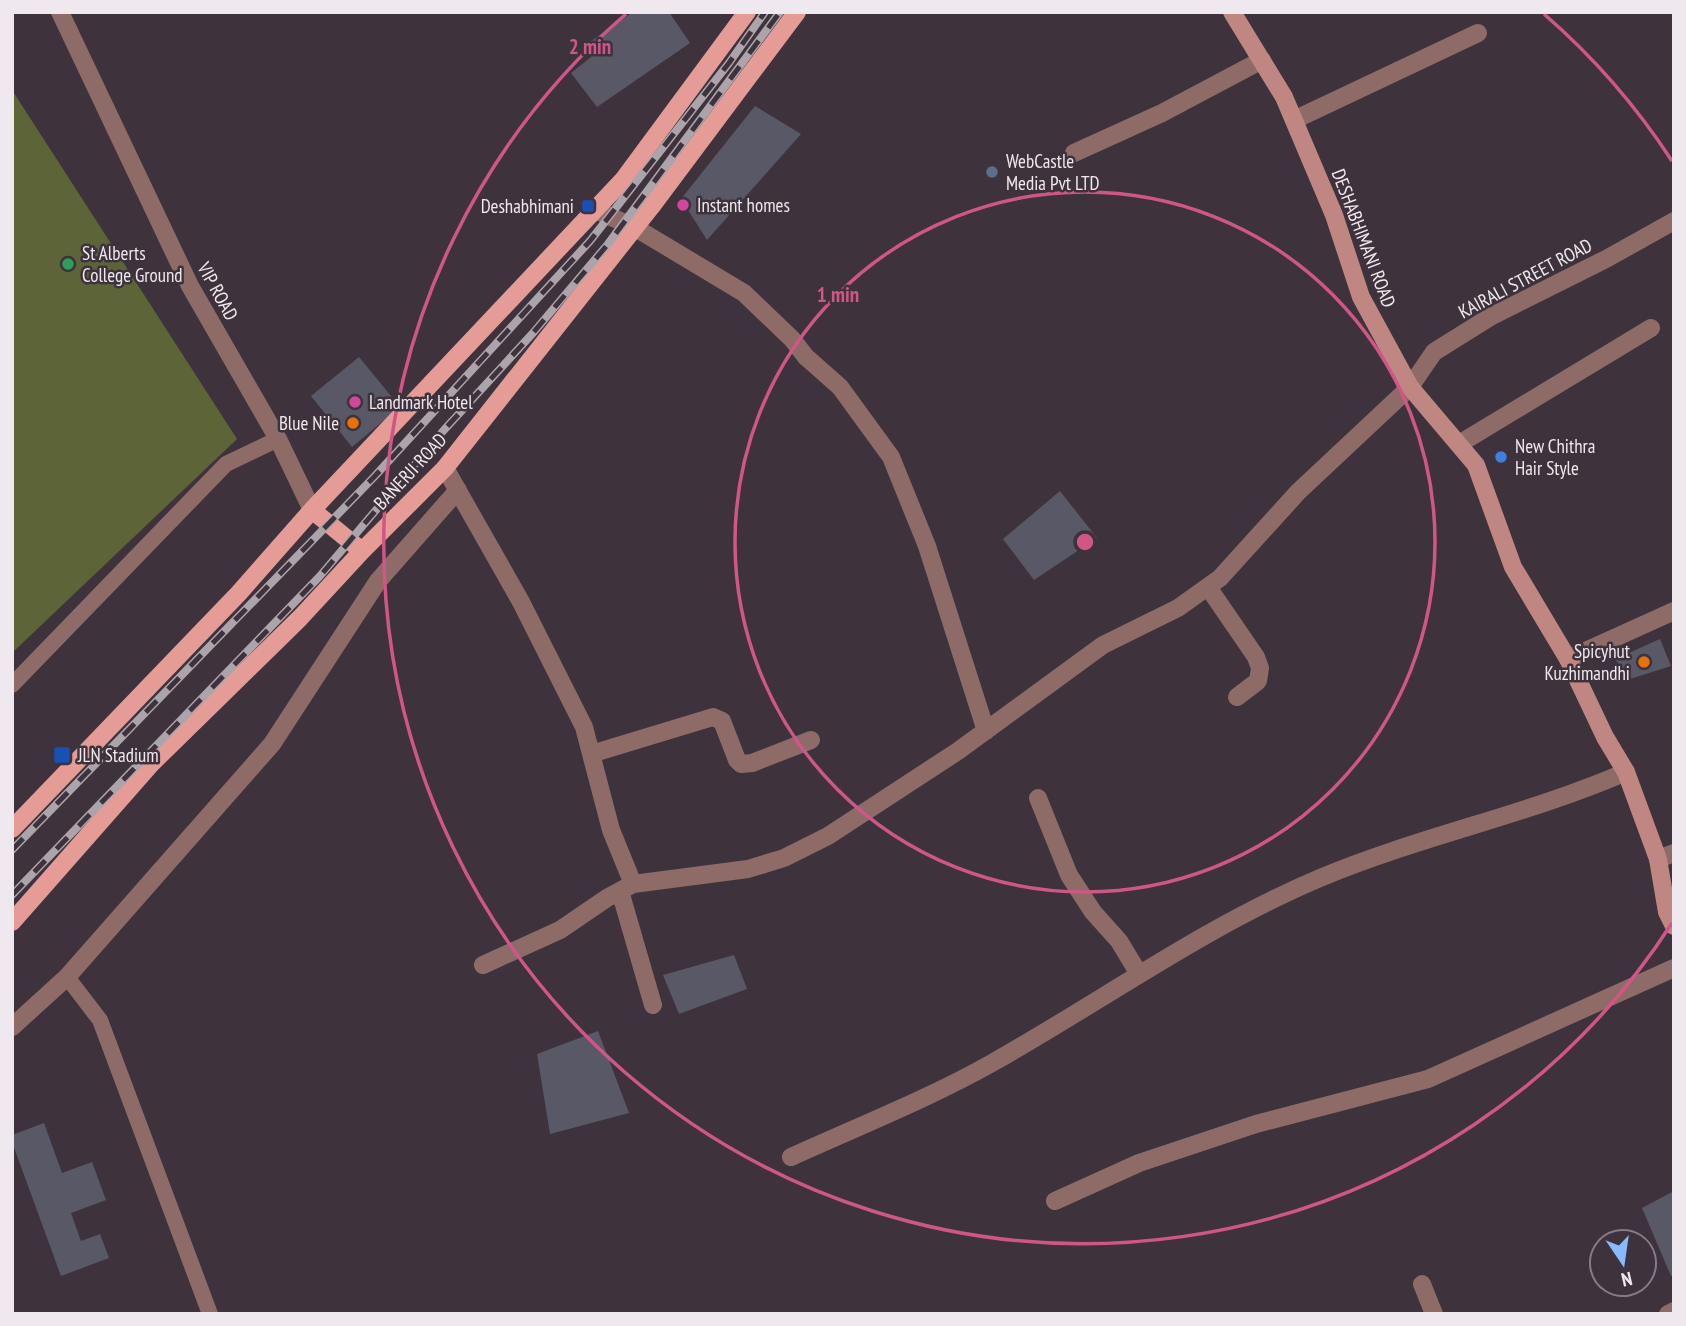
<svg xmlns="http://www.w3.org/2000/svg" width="1686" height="1326" font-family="'PT Sans Narrow',sans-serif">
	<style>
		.green { fill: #5d6437 }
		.building { fill: #585867 }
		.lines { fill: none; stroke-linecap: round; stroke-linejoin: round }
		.lane { stroke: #8f6b68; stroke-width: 16 }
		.street { stroke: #8f6b68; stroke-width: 18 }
		.secondary { stroke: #c08682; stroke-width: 18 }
		.primary { stroke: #e59c97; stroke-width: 18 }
		.rail-casing { stroke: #aca4ab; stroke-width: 8 }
		.rail { stroke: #3e333d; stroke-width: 5; stroke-dasharray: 16; stroke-linecap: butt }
		.ring { fill: none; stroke: #d05687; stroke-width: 3.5 }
		.service-dot { fill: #5c6f8a; stroke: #3e333d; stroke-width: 2.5 }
		.hotel-dot { fill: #d1479c; stroke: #3e333d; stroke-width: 2.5 }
		.transit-dot { fill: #1a4fb4; stroke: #3e333d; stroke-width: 2.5 }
		.leisure-dot { fill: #2e9e5b; stroke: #3e333d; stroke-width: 2.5 }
		.food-dot { fill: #e8710a; stroke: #3e333d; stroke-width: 2.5 }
		.shop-dot { fill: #3f7fe0; stroke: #3e333d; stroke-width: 2.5 }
		.labels { text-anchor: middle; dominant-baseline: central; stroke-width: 5; stroke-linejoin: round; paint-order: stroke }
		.poi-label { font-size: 19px; fill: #efe8ee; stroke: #3e333d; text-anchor: start }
		.street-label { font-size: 19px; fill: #efe8ee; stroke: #3e333d }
		.centre { fill: #d05687; stroke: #3e333d; stroke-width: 3.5 }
		.ring-label { font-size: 21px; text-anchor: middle; font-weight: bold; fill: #d05687; stroke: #3e333d; stroke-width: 5; stroke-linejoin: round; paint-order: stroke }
	</style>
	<rect width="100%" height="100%" fill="#3e333d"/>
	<!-- green -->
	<path class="green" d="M12,90l225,349 -225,214z"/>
	<!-- building -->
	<path class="building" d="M633,12h36l21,31 -93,64 -26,-34 20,-16 -3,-14z
		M755,106l46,28 -94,106 -26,-41z
		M359,357l41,50 -48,40 -41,-51z
		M1060,491l37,47 -63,42 -31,-41z
		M1660,639l11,27 -41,13 -15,-20z
		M734,955l13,34 -68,25 -16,-39z
		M598,1031l31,82 -79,21 -13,-80z
		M44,1123l18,50 30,-11 14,38 -35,13 10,28 19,-7 9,24 -48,18 -49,-134v-7z
		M1674,1191v83l-3,2 -29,-68z"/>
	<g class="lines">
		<!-- lane -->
		<path class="lane" d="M12,685l214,-221 52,-25
			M67,977l33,43 110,294"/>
		<!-- street -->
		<path class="street" d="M60,12l130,274 88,153 34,71
			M1294,120l184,-87
			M1074,153l88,-40 100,-53
			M595,210l39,17 110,66 48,46 14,18 34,30 51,70 36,89 59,185
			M1459,444l192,-116
			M445,468l76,134 63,125 27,103 22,54
			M1208,587l48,70 4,11 -2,13 -21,16
			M1568,659l106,-48
			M591,754l122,-37 9,4 15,39 4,4 11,-1 59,-23
			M1038,798l31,77 24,37 26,29 20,33
			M1658,859l16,-6
			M620,891l33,114
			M483,965l77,-35 47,-32 26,-14 115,-15 36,-11 44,-22 130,-85 145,-106 75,-37 42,-30 78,-86 112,-105 24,-35 56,-35 116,-58 68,-38
			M12,1027l55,-50 205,-233 106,-163 80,-91
			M791,1157c66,-30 139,-59 201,-94 110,-62 212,-136 328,-185 100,-42 207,-63 306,-106
			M1055,1201l84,-38 117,-39 172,-45 246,-111
			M1422,1284l12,30
			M1668,1314l6,-3"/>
		<!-- secondary -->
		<path class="secondary" d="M1232,12l52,85 50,118 27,82 49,90 66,78 37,102 55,92 37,78 21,35 32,87 9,53 7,14"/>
		<!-- primary -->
		<path class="primary" d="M312,510l50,41
			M12,829l227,-236 73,-83 311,-330 124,-168
			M12,922l139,-158 149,-146 62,-67 83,-83 206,-261 146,-195"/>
		<!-- rail casing -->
		<g class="rail-casing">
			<path id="rail" d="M12,850l362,-373 216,-236 139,-178 36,-51
				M12,895l308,-319 124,-146 89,-97 75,-89 172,-232"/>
		</g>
		<!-- rail -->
		<use href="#rail" class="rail"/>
	</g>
	<!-- distance rings -->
	<g class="ring">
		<circle cx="1085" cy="542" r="350"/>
		<path d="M1672 923A700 700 0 1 1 626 14M1544 14A700 700 0 0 1 1672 161"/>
	</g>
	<!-- markers -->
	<circle class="service-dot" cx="992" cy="172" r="7"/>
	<g class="hotel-dot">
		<circle cx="683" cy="205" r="7"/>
		<circle cx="355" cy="402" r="7"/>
	</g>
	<g class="transit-dot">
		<rect x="581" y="199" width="14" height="14" rx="3.5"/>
		<rect x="53" y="746" width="18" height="18" rx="3.5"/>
	</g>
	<circle class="leisure-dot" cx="68" cy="264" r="7"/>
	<g class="food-dot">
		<circle cx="353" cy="423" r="7"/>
		<circle cx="1644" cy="662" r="7"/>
	</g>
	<circle class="shop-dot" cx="1501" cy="457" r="7"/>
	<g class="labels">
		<!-- poi labels -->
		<g class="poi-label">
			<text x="1006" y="161">WebCastle<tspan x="1006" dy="22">Media Pvt LTD</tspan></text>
			<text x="697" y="205">Instant homes</text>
			<text x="574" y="206" text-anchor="end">Deshabhimani</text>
			<text x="82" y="253">St Alberts<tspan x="82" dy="22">College Ground</tspan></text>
			<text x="369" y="402">Landmark Hotel</text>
			<text x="339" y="423" text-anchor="end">Blue Nile</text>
			<text x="1515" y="446">New Chithra<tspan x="1515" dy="22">Hair Style</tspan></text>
			<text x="1630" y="651" text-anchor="end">Spicyhut<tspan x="1630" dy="22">Kuzhimandhi</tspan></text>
			<text x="78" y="755">JLN Stadium</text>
		</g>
		<!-- street labels -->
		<g class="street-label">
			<text transform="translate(1364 238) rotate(69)">DESHABHIMANI ROAD</text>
			<text transform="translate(1525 278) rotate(-28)">KAIRALI STREET ROAD</text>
			<text transform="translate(218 291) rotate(61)">VIP ROAD</text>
			<text transform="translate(410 471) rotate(-47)">BANERJI ROAD</text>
		</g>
	</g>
	<circle cx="1085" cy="542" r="10" class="centre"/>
	<g class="ring-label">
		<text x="590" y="54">2 min</text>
		<text x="838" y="302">1 min</text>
	</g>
	<!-- border -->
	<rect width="1686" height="1326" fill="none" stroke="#efe8ee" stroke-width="28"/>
	<!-- north arrow -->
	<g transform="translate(1623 1263) rotate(167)"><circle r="33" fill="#3e333d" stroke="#857b84" stroke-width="2"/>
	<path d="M0-5L12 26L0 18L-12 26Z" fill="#89bafc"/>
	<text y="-10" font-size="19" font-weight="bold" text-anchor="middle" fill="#efe8ee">N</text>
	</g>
</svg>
